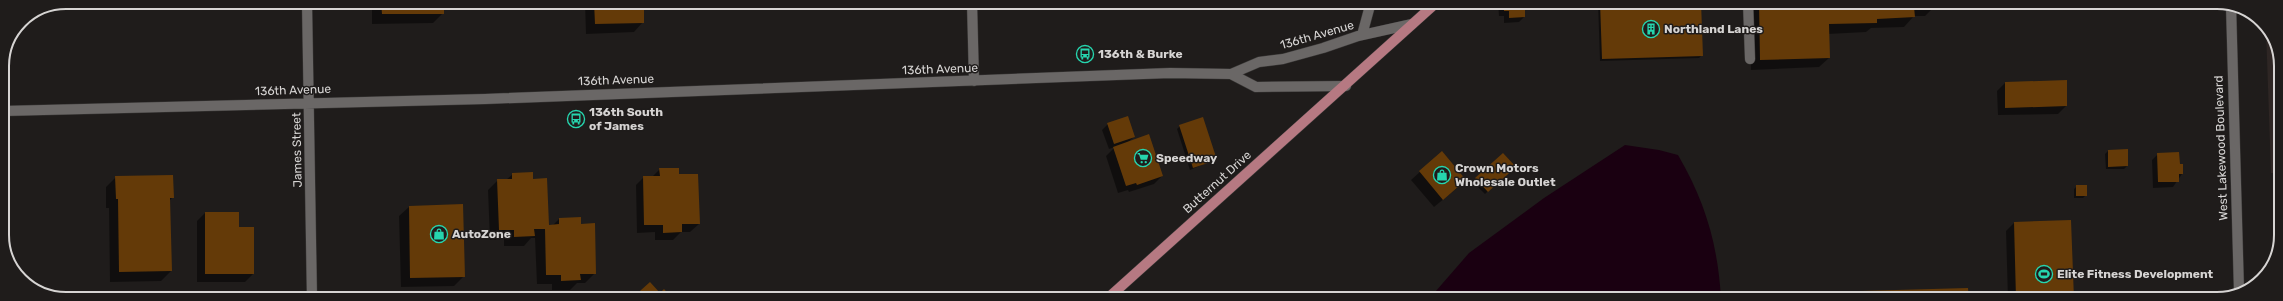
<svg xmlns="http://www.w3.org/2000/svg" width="2283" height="301" font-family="Rubik,sans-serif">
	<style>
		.built { fill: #2e2624 }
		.water { fill: #1a0011 }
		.shadow { fill: #0007 }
		.building { fill: #643a08 }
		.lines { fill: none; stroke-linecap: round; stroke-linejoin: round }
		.minor-casing { stroke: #3a3837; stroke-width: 11 }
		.major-casing { stroke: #3a3837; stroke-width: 11 }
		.minor { stroke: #6a6766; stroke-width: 10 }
		.major { stroke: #b67982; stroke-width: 10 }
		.labels { text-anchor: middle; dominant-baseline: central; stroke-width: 3; stroke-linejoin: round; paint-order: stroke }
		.poi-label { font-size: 12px; font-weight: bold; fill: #d6d4d3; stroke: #1f1c1b; text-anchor: start }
		.street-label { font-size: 12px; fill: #d6d4d3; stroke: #1f1c1b }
		.rim { fill: none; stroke: #d6d4d3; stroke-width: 2 }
	</style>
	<rect width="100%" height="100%" fill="#1f1c1b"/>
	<!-- built -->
	<path class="built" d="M2266,30l14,23v120h-9z"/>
	<!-- water -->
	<path class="water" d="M1625,145l34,5 19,5c27,46 40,90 43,144h-292l40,-46 75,-55z"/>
	<!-- shadow -->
	<path class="shadow" d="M372,2h71v11l-10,10 -61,1z
		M540,2h25v1l-5,6h-20z
		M585,2h58v20l-9,10 -48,2z
		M1498,2h26v15l-5,5 -15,1v-7h-5z
		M1598,2h102l2,53 -3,3 -99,3z
		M1749,2h186v4l-10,10h-11l-10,11 -33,1 -5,4 -38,2 1,24 -10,9 -68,3z
		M2005,83l61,23 -8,8 -60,1 -1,-24z
		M1108,124l26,13 -7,6 35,33 -8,8 -25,8 -1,-2 -10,3 -12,-37 9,-9 -6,2 -7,-19z
		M1180,126l36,33 -26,11 -13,-41z
		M2108,151l19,15 -3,3h-18l-1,-15z
		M1442,152l15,36 -23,19 -23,-27z
		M1503,154l11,12 -29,28 -12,-12z
		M2158,154l21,11 3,9 -9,13 -20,1 -1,-28z
		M660,169l18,6 21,49 -9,8h-9l-8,8h-18v-8l-18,1 -1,-48 8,-8h8z
		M513,174l19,6 16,46 5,-1 6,-6 21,6 15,48 -10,10h-8l-7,7h-18v-6h-15l-2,-46h-4l-7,8h-20v-7l-14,1 -2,-50 10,-10h8z
		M116,177l57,20 -4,4 2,70 -10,10 -51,1 -1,-74h-3v-21z
		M2077,186l9,9 -3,3h-9v-9z
		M409,207l55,69 -10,10 -53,1 -2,-71z
		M205,213l33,15 15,46 -8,8h-48v-61z
		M2014,223l59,76h-65l-2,-68z
		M1967,289l1,10h-186l5,-5z"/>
	<!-- building -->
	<path class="building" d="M381,2h63v12h-62z
		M594,2h50v21l-49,1z
		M1504,2h21v15l-16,1v-7h-5z
		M1600,2h101l2,54 -101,3z
		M1759,2h177v4l-22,1 1,10 -38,2v4l-48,1 1,34 -70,2z
		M2067,80v26l-62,2v-26z
		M1128,116l7,21 -21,7 -7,-21z
		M1203,117l14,43 -24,8 -14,-43z
		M1149,134l14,42 -26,9 -1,-2 -10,3 -13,-39z
		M2128,149v17l-20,1v-17z
		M1442,151l24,29 -23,20 -24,-29z
		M2179,152l1,12h3v10h-4v8h-21l-1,-29z
		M1503,153l13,14 -28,25 -13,-14z
		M659,168h20v6h19l2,50h-18v8l-19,1v-8h-19l-1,-49h17z
		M533,172v7l14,-1 2,47 10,-1v-6l22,-1v7l14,-1 1,51h-16l1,6 -20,1v-6h-15l-1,-46h-11l1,7 -21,1v-7h-15l-2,-51h15v-6z
		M173,175l1,23h-4l2,73 -53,1 -1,-73h-2l-1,-23z
		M2076,185h11v11h-11z
		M463,204l2,73 -55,1 -1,-72z
		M205,212h34v15h15v47h-49z
		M2071,220l3,79h-58l-2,-77z
		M650,282l10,11 4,-4 9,10h-42z
		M1968,288l1,11h-182v-6z"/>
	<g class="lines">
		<!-- minor casing -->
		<g class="minor-casing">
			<path id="minor" d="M307,2l5,297
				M972,2l2,79
				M1748,2l2,57
				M2231,5l8,286
				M1362,35l9,-33
				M1231,74l25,13 90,-1
				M3,111l482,-12 685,-26 61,1 28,-12 24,-3 40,-11 35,-12 54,-12"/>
		</g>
		<!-- major casing -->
		<g class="major-casing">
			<path id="major" d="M1107,299l330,-297"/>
		</g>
		<!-- minor -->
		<use href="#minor" class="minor"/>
		<!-- major -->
		<use href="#major" class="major"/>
	</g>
	<!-- icons -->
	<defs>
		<g id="building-ring" transform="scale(0.9)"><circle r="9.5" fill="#1f1c1b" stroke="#26d5ae" stroke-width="1.5"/><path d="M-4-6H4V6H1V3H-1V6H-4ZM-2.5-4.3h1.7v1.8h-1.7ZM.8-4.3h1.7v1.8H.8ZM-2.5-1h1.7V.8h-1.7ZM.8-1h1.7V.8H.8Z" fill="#26d5ae"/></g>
		<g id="bus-ring" transform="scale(0.9)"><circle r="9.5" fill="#1f1c1b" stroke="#26d5ae" stroke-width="1.5"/><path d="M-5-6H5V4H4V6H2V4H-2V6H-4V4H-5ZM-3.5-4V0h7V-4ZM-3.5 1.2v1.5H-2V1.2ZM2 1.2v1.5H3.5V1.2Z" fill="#26d5ae"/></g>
		<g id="supermarket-ring" transform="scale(0.9)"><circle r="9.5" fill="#1f1c1b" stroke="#26d5ae" stroke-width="1.5"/><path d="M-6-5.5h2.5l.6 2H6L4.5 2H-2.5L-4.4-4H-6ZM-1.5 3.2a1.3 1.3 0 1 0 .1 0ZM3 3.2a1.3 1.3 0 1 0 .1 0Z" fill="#26d5ae"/></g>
		<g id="shop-ring" transform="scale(0.9)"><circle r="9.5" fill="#1f1c1b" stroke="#26d5ae" stroke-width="1.5"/><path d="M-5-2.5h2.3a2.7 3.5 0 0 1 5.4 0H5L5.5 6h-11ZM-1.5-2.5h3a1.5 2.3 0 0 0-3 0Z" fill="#26d5ae"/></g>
		<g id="stadium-ring" transform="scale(0.9)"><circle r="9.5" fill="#1f1c1b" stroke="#26d5ae" stroke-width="1.5"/><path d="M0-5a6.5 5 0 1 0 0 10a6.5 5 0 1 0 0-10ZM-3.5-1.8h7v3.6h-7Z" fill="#26d5ae"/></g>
	</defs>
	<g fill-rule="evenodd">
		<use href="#building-ring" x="1651" y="29"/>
		<use href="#bus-ring" x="1085" y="54"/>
		<use href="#bus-ring" x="576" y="119"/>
		<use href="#supermarket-ring" x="1143" y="158"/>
		<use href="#shop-ring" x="1442" y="175"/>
		<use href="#shop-ring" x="439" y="234"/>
		<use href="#stadium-ring" x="2044" y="274"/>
	</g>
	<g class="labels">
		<!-- poi labels -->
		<g class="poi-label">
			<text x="1664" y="29">Northland Lanes</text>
			<text x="1098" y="54">136th &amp; Burke</text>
			<text x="589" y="112">136th South<tspan x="589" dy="14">of James</tspan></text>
			<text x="1156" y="158">Speedway</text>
			<text x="1455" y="168">Crown Motors<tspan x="1455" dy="14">Wholesale Outlet</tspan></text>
			<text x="452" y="234">AutoZone</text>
			<text x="2057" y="274">Elite Fitness Development</text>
		</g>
		<!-- street labels -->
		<g class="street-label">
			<text transform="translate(1317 35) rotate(-16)">136th Avenue</text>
			<text transform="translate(940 69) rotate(-2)">136th Avenue</text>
			<text transform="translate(616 80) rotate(-2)">136th Avenue</text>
			<text transform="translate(293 90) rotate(-2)">136th Avenue</text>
			<text transform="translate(2221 148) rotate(-92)">West Lakewood Boulevard</text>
			<text transform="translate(297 150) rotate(-91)">James Street</text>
			<text transform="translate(1217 182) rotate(-42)">Butternut Drive</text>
		</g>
	</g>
	<!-- crop -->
	<path d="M0 0H2283V301H0ZM66 9H2217A57 57 0 0 1 2274 66V235A57 57 0 0 1 2217 292H66A57 57 0 0 1 9 235V66A57 57 0 0 1 66 9Z" fill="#1f1c1b" fill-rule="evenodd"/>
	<path class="rim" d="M66 9H2217A57 57 0 0 1 2274 66V235A57 57 0 0 1 2217 292H66A57 57 0 0 1 9 235V66A57 57 0 0 1 66 9Z"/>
</svg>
